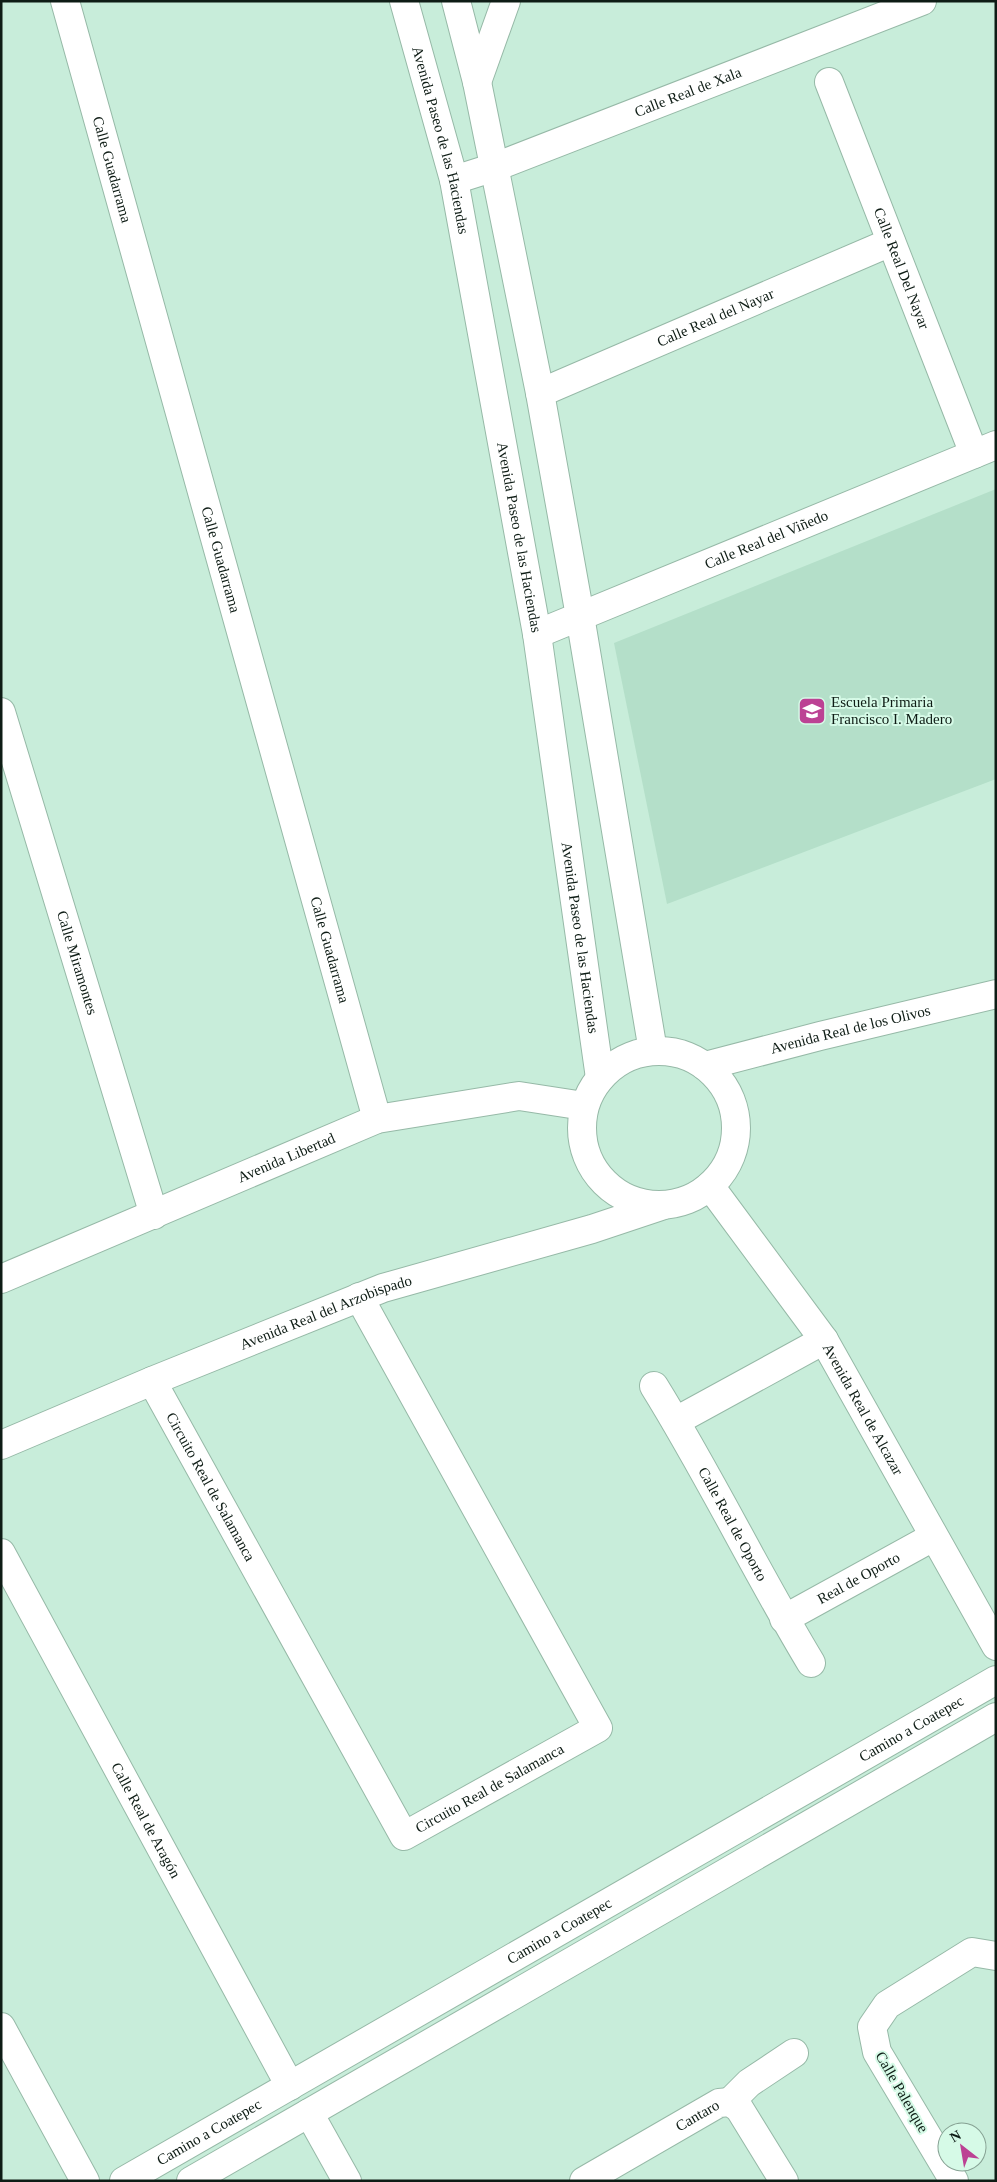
<svg xmlns="http://www.w3.org/2000/svg" width="997" height="2182" font-family="'Times New Roman',serif">
	<style>
		.built { fill: #b4dfc9 }
		.lines { fill: none; stroke-linecap: round; stroke-linejoin: round }
		.minor-casing { stroke: #96b9a7; stroke-width: 30 }
		.tertiary-casing { stroke: #96b9a7; stroke-width: 30 }
		.secondary-casing { stroke: #96b9a7; stroke-width: 30 }
		.minor { stroke: #fff; stroke-width: 28 }
		.tertiary { stroke: #fff; stroke-width: 28 }
		.secondary { stroke: #fff; stroke-width: 28 }
		.labels { text-anchor: middle; dominant-baseline: central; stroke-width: 4; stroke-linejoin: round; paint-order: stroke }
		.street-label { font-size: 15px; fill: #0e1c15; stroke: #d6fae7 }
		.poi-label { font-size: 15px; fill: #0e1c15; stroke: #d6fae7; text-anchor: start }
	</style>
	<rect width="100%" height="100%" fill="#c8edda"/>
	<!-- built -->
	<path class="built" d="M996,489v290l-329,125 -53,-261z"/>
	<g class="lines">
		<!-- minor casing -->
		<g class="minor-casing">
			<g id="minor">
				<path id="s1" d="M65,1l312,1118"/>
				<path id="s2" d="M829,82l145,372"/>
				<path id="s3" d="M454,180l41,-13 427,-166"/>
				<path id="s4" d="M540,393l351,-151"/>
				<path id="s5" d="M537,634l459,-189"/>
				<path id="s6" d="M1,712l153,503"/>
				<path id="s7" d="M710,1186l114,154 172,306"/>
				<path id="s8" d="M152,1381l252,455 194,-108 -239,-431"/>
				<path id="s9" d="M654,1386c56,90 102,186 157,277"/>
				<path d="M676,1421l148,-81"/>
				<path id="s10" d="M1,1553l289,533"/>
				<path id="s11" d="M784,1619l149,-82"/>
				<path d="M1,2027l84,154"/>
				<path d="M730,2102l19,-19 45,-30"/>
				<path d="M309,2113l38,68"/>
				<path id="s12" d="M584,2181l135,-78 11,-1 9,6 45,73"/>
				<path d="M954,2181l-77,-129 -5,-25 15,-22 85,-53 24,4"/>
			</g>
		</g>
		<!-- tertiary casing -->
		<g class="tertiary-casing">
			<g id="tertiary">
				<path id="s13" d="M1,1279l376,-160 142,-23 65,10"/>
				<path id="s14" d="M1,1445l151,-64 231,-93 209,-59 69,-23"/>
			</g>
		</g>
		<!-- secondary casing -->
		<g class="secondary-casing">
			<g id="secondary">
				<path id="s15" d="M404,1l50,179 83,454 63,444"/>
				<path d="M456,1l21,81 63,311 40,223 73,435"/>
				<path d="M477,82l29,-81"/>
				<circle cx="659" cy="1128" r="77"/>
				<path id="s16" d="M705,1066l115,-30 176,-42"/>
				<path id="s17" d="M124,2181l872,-501"/>
				<path d="M191,2181l805,-464"/>
			</g>
		</g>
		<!-- minor -->
		<use href="#minor" class="minor"/>
		<!-- tertiary -->
		<use href="#tertiary" class="tertiary"/>
		<!-- secondary -->
		<use href="#secondary" class="secondary"/>
	</g>
	<!-- icons -->
	<defs>
		<g id="school-square" transform="scale(1.4375)"><rect x="-9" y="-9" width="18" height="18" rx="4" fill="#bc4294" stroke="#d6fae7"/><path d="M0-5L7-2L0 1L-7-2ZM-4 1L0 2.5L4 1V4Q0 6-4 4Z" fill="#fff"/></g>
	</defs>
	<g fill-rule="evenodd">
		<use href="#school-square" x="812" y="711"/>
	</g>
	<g class="labels">
		<!-- street labels -->
		<g class="street-label">
			<text stroke="none"><textPath href="#s3" startOffset="250">Calle Real de Xala</textPath></text>
			<text stroke="none"><textPath href="#s15" startOffset="144">Avenida Paseo de las Haciendas</textPath></text>
			<text stroke="none"><textPath href="#s1" startOffset="175">Calle Guadarrama</textPath></text>
			<text stroke="none"><textPath href="#s2" startOffset="200">Calle Real Del Nayar</textPath></text>
			<text stroke="none"><textPath href="#s4" startOffset="191">Calle Real del Nayar</textPath></text>
			<text stroke="none"><textPath href="#s15" startOffset="549">Avenida Paseo de las Haciendas</textPath></text>
			<text stroke="none"><textPath href="#s5" startOffset="248">Calle Real del Viñedo</textPath></text>
			<text stroke="none"><textPath href="#s1" startOffset="580">Calle Guadarrama</textPath></text>
			<text stroke="none"><textPath href="#s15" startOffset="954">Avenida Paseo de las Haciendas</textPath></text>
			<text stroke="none"><textPath href="#s1" startOffset="985">Calle Guadarrama</textPath></text>
			<text stroke="none"><textPath href="#s6" startOffset="262">Calle Miramontes</textPath></text>
			<text stroke="none"><textPath href="#s16" startOffset="150">Avenida Real de los Olivos</textPath></text>
			<text stroke="none"><textPath href="#s13" startOffset="310">Avenida Libertad</textPath></text>
			<text stroke="none"><textPath href="#s14" startOffset="351">Avenida Real del Arzobispado</textPath></text>
			<text stroke="none"><textPath href="#s7" startOffset="271">Avenida Real de Alcazar</textPath></text>
			<text stroke="none"><textPath href="#s8" startOffset="121">Circuito Real de Salamanca</textPath></text>
			<text stroke="none"><textPath href="#s9" startOffset="159">Calle Real de Oporto</textPath></text>
			<text stroke="none"><textPath href="#s11" startOffset="85">Real de Oporto</textPath></text>
			<text stroke="none"><textPath href="#s17" startOffset="908">Camino a Coatepec</textPath></text>
			<text stroke="none"><textPath href="#s8" startOffset="618">Circuito Real de Salamanca</textPath></text>
			<text stroke="none"><textPath href="#s10" startOffset="304">Calle Real de Aragón</textPath></text>
			<text stroke="none"><textPath href="#s17" startOffset="502">Camino a Coatepec</textPath></text>
			<text transform="translate(902 2092) rotate(60)">Calle Palenque</text>
			<text stroke="none"><textPath href="#s12" startOffset="131">Cantaro</textPath></text>
			<text stroke="none"><textPath href="#s17" startOffset="98">Camino a Coatepec</textPath></text>
		</g>
		<!-- poi labels -->
		<g class="poi-label">
			<text x="831" y="702">Escuela Primaria<tspan x="831" dy="17">Francisco I. Madero</tspan></text>
		</g>
	</g>
	<!-- border -->
	<rect width="997" height="2182" fill="none" stroke="#0e1c15" stroke-width="5"/>
	<!-- north arrow -->
	<g transform="translate(962 2147) rotate(329)"><circle r="24" fill="#d6fae7" stroke="#86a193"/>
	<path d="M0-4L9 19L0 12L-9 19Z" fill="#bc4294"/>
	<text y="-8" font-size="14" font-weight="bold" text-anchor="middle" fill="#0e1c15">N</text>
	</g>
</svg>
